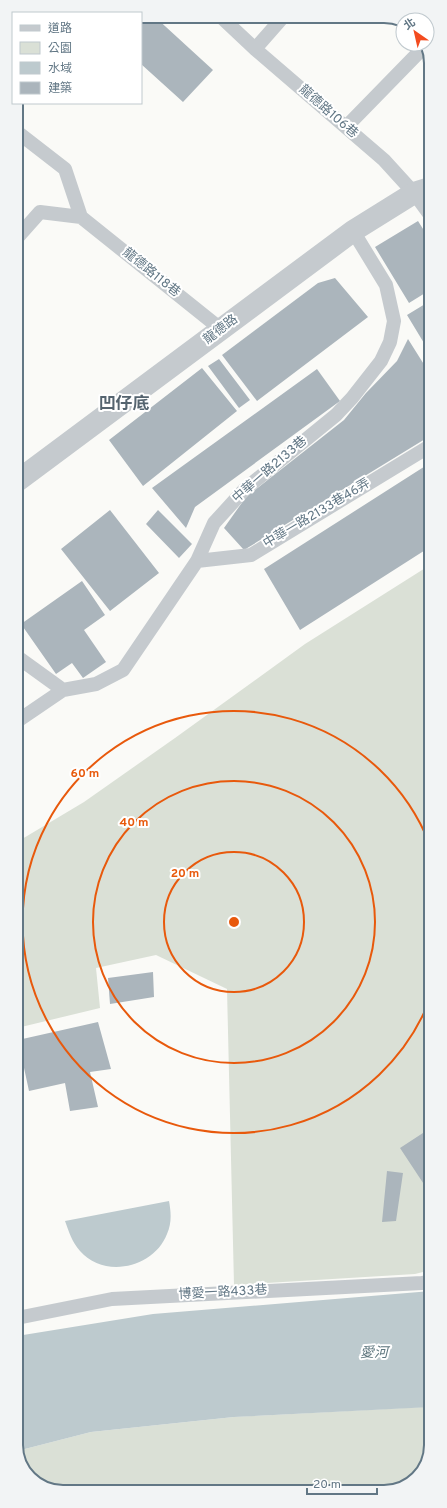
<svg xmlns="http://www.w3.org/2000/svg" width="447" height="1508" font-family="Overpass,'Noto Sans TC',sans-serif">
	<style>
		.green { fill: #dae0d6 }
		.water { fill: #bdcace }
		.building { fill: #abb5bc }
		.lines { fill: none; stroke-linecap: round; stroke-linejoin: round }
		.lane { stroke: #c5cace; stroke-width: 14 }
		.street { stroke: #c5cace; stroke-width: 22 }
		.ring { fill: none; stroke: #e8590c; stroke-width: 2 }
		.labels { text-anchor: middle; dominant-baseline: central; stroke-width: 4; stroke-linejoin: round; paint-order: stroke }
		.street-label { font-size: 13px; fill: #627785; stroke: #fff }
		.water-label { font-size: 14px; font-style: italic; fill: #5e767e; stroke: #fff }
		.district-label { font-size: 17px; font-weight: bold; fill: #55646f; stroke: #fff }
		.rim { fill: none; stroke: #627785; stroke-width: 2 }
		.centre { fill: #e8590c; stroke: #fff; stroke-width: 2 }
		.ring-label { font-size: 12px; text-anchor: middle; font-weight: bold; fill: #e8590c; stroke: #fff; stroke-width: 4; stroke-linejoin: round; paint-order: stroke }
	</style>
	<rect width="100%" height="100%" fill="#fafaf7"/>
	<!-- green -->
	<path class="green" d="M430,565l1,705 -16,4 -181,11 -7,-296 -71,-34 -60,13 4,40 -83,20v-186l67,-40 91,-64 130,-94z
		M423,1407l8,1v37l-10,29 -28,17 -333,1 -28,-12 -15,-26v-3l74,-19 143,-15z"/>
	<!-- water -->
	<path class="water" d="M169,1201c2,11 3,22 -2,33 -13,34 -63,45 -87,17 -8,-9 -11,-19 -15,-30z
		M431,1291v116l-197,10 -143,15 -74,19v-115l136,-22z"/>
	<!-- building -->
	<path class="building" d="M141,16h13l59,54 -30,32 -42,-38z
		M418,221l12,19v50l-21,13 -34,-56z
		M335,278l33,39 -111,84 -35,-46 96,-72z
		M430,301v52l-23,-38z
		M408,339l22,35v62l-186,114 -20,-22 22,-31 98,-77 22,-27 31,-32z
		M219,359l31,41 -11,8 -31,-42z
		M202,368l35,43 -94,75 -34,-46z
		M317,369l23,32 -145,106 -9,21 -34,-40z
		M430,463v84l-130,83 -36,-61z
		M110,510l49,63 -49,38 -49,-62z
		M158,510l34,34 -13,14 -33,-34z
		M82,581l23,34 -21,15 22,32 -23,16 -11,-15 -16,11 -35,-50z
		M153,972l1,25 -44,7 -2,-26z
		M98,1022l13,47 -21,3 8,35 -28,4 -5,-28 -36,8 -11,-51z
		M423,1133l8,12v50l-31,-47z
		M387,1171l16,2 -7,48 -14,1z"/>
	<g class="lines">
		<!-- lane -->
		<path class="lane" d="M220,16l35,33 129,111 30,33 16,22
			M255,49l29,-33
			M346,127l79,-81
			M16,131l49,38 16,48 141,113
			M16,239l24,-27 41,5
			M197,561l54,-6 179,-109
			M16,656l47,34
			M16,722l47,-32 33,-6 27,-14 74,-109 17,-38 31,-34 91,-74 16,-17 29,-37 9,-19 4,-21 -8,-36 -33,-54
			M17,1318l95,-19 310,-16 9,-2"/>
		<!-- street -->
		<path class="street" d="M16,482l337,-251 61,-38 16,-5"/>
	</g>
	<!-- distance rings -->
	<g class="ring">
		<circle cx="234" cy="922" r="70"/>
		<circle cx="234" cy="922" r="141"/>
		<path d="M430 999A211 211 0 1 1 430 845"/>
	</g>
	<g class="labels">
		<!-- street labels -->
		<g class="street-label">
			<text transform="translate(328 112) rotate(41)">龍德路106巷</text>
			<text transform="translate(151 273) rotate(39)">龍德路118巷</text>
			<text transform="translate(221 330) rotate(-37)">龍德路</text>
			<text transform="translate(270 470) rotate(-41)">中華一路2133巷</text>
			<text transform="translate(317 514) rotate(-31)">中華一路2133巷46弄</text>
			<text transform="translate(223 1293) rotate(-3)">博愛一路433巷</text>
		</g>
		<!-- water labels -->
		<g class="water-label">
			<text x="374" y="1353">愛河</text>
		</g>
		<!-- district labels -->
		<g class="district-label">
			<text x="124" y="405">凹仔底</text>
		</g>
	</g>
	<!-- crop -->
	<path d="M0 0H447V1508H0ZM63 23H384A40 40 0 0 1 424 63V1445A40 40 0 0 1 384 1485H63A40 40 0 0 1 23 1445V63A40 40 0 0 1 63 23Z" fill="#f2f4f5" fill-rule="evenodd"/>
	<path class="rim" d="M63 23H384A40 40 0 0 1 424 63V1445A40 40 0 0 1 384 1485H63A40 40 0 0 1 23 1445V63A40 40 0 0 1 63 23Z"/>
	<circle cx="234" cy="922" r="6" class="centre"/>
	<g class="ring-label">
		<text x="85" y="777">60 m</text>
		<text x="134" y="826">40 m</text>
		<text x="185" y="877">20 m</text>
	</g>
	<!-- legend -->
	<rect x="12" y="12" width="130" height="92" fill="#ffffff" stroke="#c0c9ce"/>
	<rect x="20" y="25" width="20" height="6" fill="#c5cace" stroke="#c0c9ce"/>
	<text x="48" y="32" font-size="12" fill="#627785">道路</text>
	<rect x="20" y="42" width="20" height="12" fill="#dae0d6" stroke="#c0c9ce"/>
	<text x="48" y="52" font-size="12" fill="#627785">公園</text>
	<rect x="20" y="62" width="20" height="12" fill="#bdcace" stroke="#c0c9ce"/>
	<text x="48" y="72" font-size="12" fill="#627785">水域</text>
	<rect x="20" y="82" width="20" height="12" fill="#abb5bc" stroke="#c0c9ce"/>
	<text x="48" y="92" font-size="12" fill="#627785">建築</text>
	<!-- north arrow -->
	<g transform="translate(415 32) rotate(326)"><circle r="19" fill="#ffffff" stroke="#c0c9ce"/>
	<path d="M0-3L7 15L0 10L-7 15Z" fill="#f34b1f"/>
	<text y="-6" font-size="11" font-weight="bold" text-anchor="middle" fill="#627785">北</text>
	</g>
	<!-- scale -->
	<path d="M307 1488v6h70v-6" fill="none" stroke="#627785" stroke-width="2"/>
	<text x="313" y="1488" font-size="12" fill="#627785" stroke="#ffffff" stroke-width="3" paint-order="stroke">20 m</text>
</svg>
